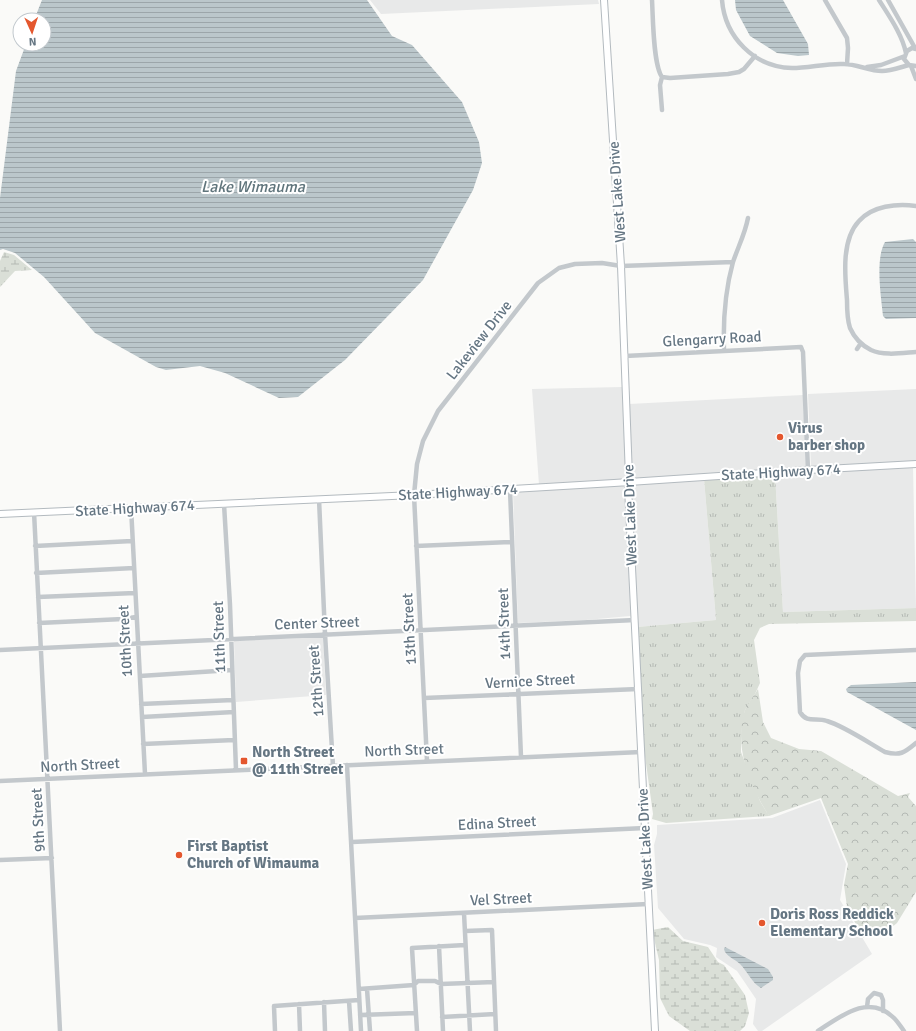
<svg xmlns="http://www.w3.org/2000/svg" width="916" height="1031" font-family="Signika,sans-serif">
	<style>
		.built { fill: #e8e9e9 }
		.grass { fill: url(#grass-tufts) }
		.forest { fill: url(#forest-crowns) }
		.wetland { fill: url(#wetland-marsh) }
		.water { fill: url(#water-rules) }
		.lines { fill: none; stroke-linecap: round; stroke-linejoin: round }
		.secondary-casing { stroke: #b3babf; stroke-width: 8 }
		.street { stroke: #c3c8cc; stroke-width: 4.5 }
		.secondary { stroke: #fff; stroke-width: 6 }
		.poi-dot { fill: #e4572e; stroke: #fff; stroke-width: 1.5 }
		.labels { text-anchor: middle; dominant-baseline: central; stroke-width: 4; stroke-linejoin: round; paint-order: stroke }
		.street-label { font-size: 15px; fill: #657683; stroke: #fff }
		.poi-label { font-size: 15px; font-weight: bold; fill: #657683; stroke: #fff; text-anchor: start }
		.water-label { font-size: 16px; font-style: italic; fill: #60757c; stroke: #fff }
	</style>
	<defs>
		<pattern id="grass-tufts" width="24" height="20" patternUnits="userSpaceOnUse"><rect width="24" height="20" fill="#dadfd7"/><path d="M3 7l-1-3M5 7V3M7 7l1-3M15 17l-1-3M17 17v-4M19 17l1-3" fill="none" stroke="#b4b9b4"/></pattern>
		<pattern id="forest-crowns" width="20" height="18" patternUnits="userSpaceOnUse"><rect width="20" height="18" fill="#dadfd7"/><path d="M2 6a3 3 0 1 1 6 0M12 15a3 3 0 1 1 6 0" fill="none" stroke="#b4b9b4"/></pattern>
		<pattern id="wetland-marsh" width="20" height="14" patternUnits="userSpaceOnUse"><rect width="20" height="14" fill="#dadfd7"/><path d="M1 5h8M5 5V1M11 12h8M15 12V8" fill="none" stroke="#b4b9b4"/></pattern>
		<pattern id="water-rules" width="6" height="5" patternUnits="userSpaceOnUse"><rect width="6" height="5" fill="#bbc7cb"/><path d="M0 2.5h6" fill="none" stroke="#9ca6aa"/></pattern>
	</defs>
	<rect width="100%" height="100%" fill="#fafaf8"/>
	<!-- built -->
	<path class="built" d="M370,0h228l1,4 -218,10z
		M622,387l4,92 -87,6 -7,-96z
		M916,389v73l-105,5 -3,-73z
		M803,395l3,72 -175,12 -2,-75z
		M913,467l3,141 -133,4 -8,-138z
		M704,479l12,141 -79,7 -7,-142z
		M626,485l6,133 -2,-2 -44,4 -68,3 -5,-131z
		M323,637l3,58 -90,7 -2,-61z
		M820,800l26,64 -6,36 32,54 -110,77h-4l-5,-7 3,-25 -19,-28 -21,-14 1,-9 -7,-3 -26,-6 -26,-31 -4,-63 3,-11v-9l115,-7z"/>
	<!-- grass -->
	<path class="grass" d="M775,474l8,138 133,-4v13l-147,3 -9,4 -6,12 6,43 -5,11 -10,16 -4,23v19l19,49 9,15 -103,7 -14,-4 1,-5 -9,-65 -7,-122 79,-7 -12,-141z"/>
	<!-- forest -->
	<path class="forest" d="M758,689l5,33 8,16 28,11 22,2 77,45 12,-3 -2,4 8,9v86l-19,31 -11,9 -23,6 -16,-31 -3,-22 4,-21 -27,-66 -52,18c-19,-30 -36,-70 -24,-106 3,-7 9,-14 13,-21z"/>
	<!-- wetland -->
	<path class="wetland" d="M4,252l10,3 18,15 -17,1 -15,16v-26z
		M668,927l15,14 25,6 10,15 6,3 21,30 4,18 -4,13 -5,5h-50l-21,-15 -9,-18 -1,-38 -7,-30z"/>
	<!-- water -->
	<path class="water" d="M42,0h325l25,36 20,9 50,57 17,40 3,21 -9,27 -50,90 -78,80 -47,37 -19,1 -54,-25 -25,-7 -34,4 -10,-3 -61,-34 -51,-56 -29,-24 -12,-4 -3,1v-52l16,-127 10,-27h18v-24h-10z
		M735,0h48l25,44 1,11 -11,1 -21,-3 -27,-17 -14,-26z
		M913,239l3,3v76l-30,1 -3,-3c-2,-20 -8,-57 2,-74z
		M916,682v48l-69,-38 -1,-3 5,-4z
		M725,947l43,22 5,8v3l-12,8c-9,-5 -14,-17 -21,-24 -5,-5 -15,-8 -16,-15z"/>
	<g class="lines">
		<!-- secondary casing -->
		<g class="secondary-casing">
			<path id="secondary" d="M604,0l17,266 8,211 -1,10 27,544
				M0,514l414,-19 200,-12 194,-13 108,-6"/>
		</g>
		<!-- street -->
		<path class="street" d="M652,0c1,16 1,65 10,77l-2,8 2,25
			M722,0c3,37 32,67 70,68 17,0 35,-5 52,-4 13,0 25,7 38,7 9,0 19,-4 27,-6
			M825,0l22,38 1,10 -1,16
			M879,0c10,16 23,34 27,53
			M888,0l27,48
			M916,49l-4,-1 -5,3 -3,8 5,6 7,1
			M911,66l5,13
			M867,67l14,-2 24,-9
			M662,77l8,1 58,-4 11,-2 5,-3 11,-13
			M916,206c-19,-3 -44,0 -57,15 -18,19 -14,55 -12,79 0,9 0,19 3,28 4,9 11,17 21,22 13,6 31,3 45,2
			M857,349l4,-6
			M724,350c-1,-29 1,-59 9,-88 5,-15 12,-28 15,-44
			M625,356l176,-9 2,5 5,118
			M510,490l11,267
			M319,499l6,135 8,132
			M224,504l6,101 6,165
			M131,507l14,267
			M34,512l26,519
			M35,546l97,-5
			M416,546l96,-4
			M36,573l98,-5
			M38,597l97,-4
			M39,623l84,-4 13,-2
			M0,650l635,-30
			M916,650l-111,5 -5,6 -2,12 2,39c7,12 16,5 27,9 17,5 42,22 58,31 15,4 19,1 31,-9
			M140,676l92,-6
			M424,698l214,-9
			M141,704l92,-4
			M142,717l92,-5
			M143,744l91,-4
			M427,761l-13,-266 3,-31 6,-23 15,-30 100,-128 21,-15 16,-4 27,-1 19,3 112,-4
			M347,765l14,266
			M0,781l641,-29
			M352,842l293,-14
			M0,860l52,-2
			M464,913l6,118
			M355,918l293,-14
			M465,931l27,-1 4,101
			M439,946l4,85
			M359,989l55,-4 4,-4h17l6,3 53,-2
			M367,989l3,42
			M349,1001l2,30
			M324,1002l1,29
			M299,1004l1,27
			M867,1007l1,-8 6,-6 7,2 2,5v11
			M360,1015l56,-2
			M442,1017l53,-3
			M275,1031l-1,-25 85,-6
			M417,1031l-5,-83 53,-3
			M818,1031c23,-15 51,-38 76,-13 4,4 7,9 10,13"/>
		<!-- secondary -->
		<use href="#secondary" class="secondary"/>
	</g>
	<!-- markers -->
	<g class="poi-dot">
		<circle cx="780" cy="437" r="4"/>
		<rect x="240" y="757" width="8" height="8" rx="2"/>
		<circle cx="179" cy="855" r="4"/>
		<circle cx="762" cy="923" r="4"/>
	</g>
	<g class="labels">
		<!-- street labels -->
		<g class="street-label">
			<text transform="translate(617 192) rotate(-94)">West Lake Drive</text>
			<text transform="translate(712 339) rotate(-3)">Glengarry Road</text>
			<text transform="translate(479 340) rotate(-52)">Lakeview Drive</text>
			<text transform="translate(781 472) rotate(-3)">State Highway 674</text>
			<text transform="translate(458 492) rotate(-3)">State Highway 674</text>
			<text transform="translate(135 508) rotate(-3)">State Highway 674</text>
			<text transform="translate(630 515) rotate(-92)">West Lake Drive</text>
			<text transform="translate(317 623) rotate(-2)">Center Street</text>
			<text transform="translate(504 624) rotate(-92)">14th Street</text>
			<text transform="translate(409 629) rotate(-93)">13th Street</text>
			<text transform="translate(219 637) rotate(-92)">11th Street</text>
			<text transform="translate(125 641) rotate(-93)">10th Street</text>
			<text transform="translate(316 681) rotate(-94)">12th Street</text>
			<text transform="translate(530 681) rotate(-3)">Vernice Street</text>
			<text transform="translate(404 750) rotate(-2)">North Street</text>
			<text transform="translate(80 765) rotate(-3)">North Street</text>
			<text transform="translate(38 820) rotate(-93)">9th Street</text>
			<text transform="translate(497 823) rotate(-3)">Edina Street</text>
			<text transform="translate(645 839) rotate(-93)">West Lake Drive</text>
			<text transform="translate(501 899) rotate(-3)">Vel Street</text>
		</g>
		<!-- poi labels -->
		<g class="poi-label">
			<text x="788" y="428">Virus<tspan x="788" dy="17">barber shop</tspan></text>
			<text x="252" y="752">North Street<tspan x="252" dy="17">@ 11th Street</tspan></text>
			<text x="187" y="846">First Baptist<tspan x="187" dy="17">Church of Wimauma</tspan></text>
			<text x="770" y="914">Doris Ross Reddick<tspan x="770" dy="17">Elementary School</tspan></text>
		</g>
		<!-- water labels -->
		<g class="water-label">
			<text x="253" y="187">Lake Wimauma</text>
		</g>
	</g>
	<!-- north arrow -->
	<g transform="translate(32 32) rotate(177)"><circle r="19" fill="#ffffff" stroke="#c1c8cd"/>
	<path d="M0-3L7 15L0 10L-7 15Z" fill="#e4572e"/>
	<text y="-6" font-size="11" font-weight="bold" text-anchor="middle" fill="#657683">N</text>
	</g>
</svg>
